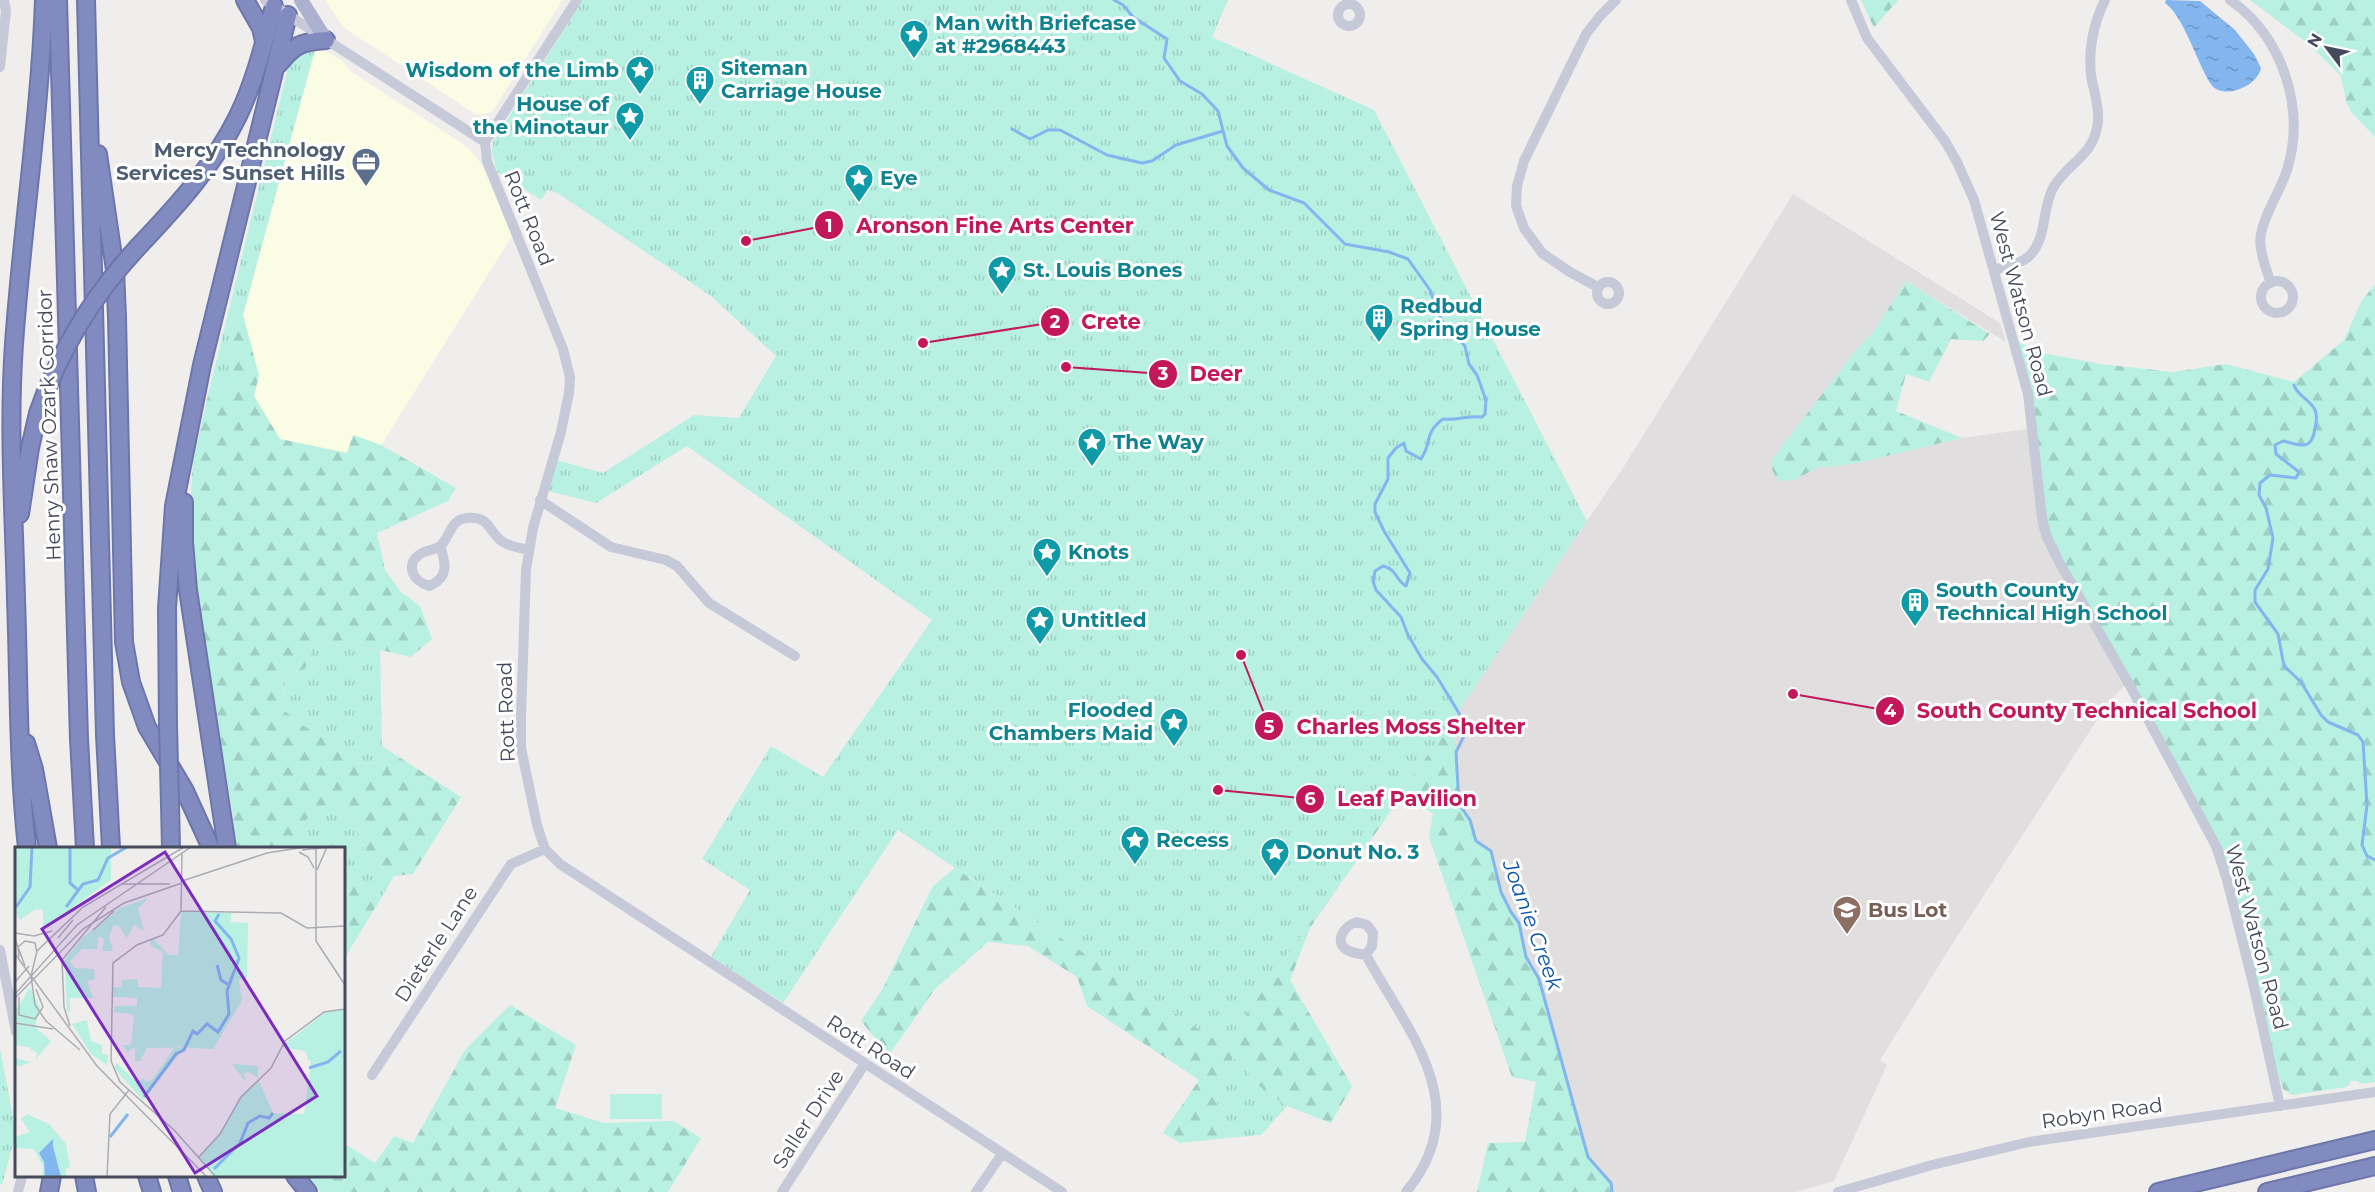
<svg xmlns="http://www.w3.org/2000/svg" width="2375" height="1192" font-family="Montserrat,sans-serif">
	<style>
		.commercial { fill: #fbfce4 }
		.education { fill: #e1dedf }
		.grass { fill: url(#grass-tufts) }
		.forest { fill: url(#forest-firs) }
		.pitch { fill: #b8f0e1 }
		.water { fill: url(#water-ripples) }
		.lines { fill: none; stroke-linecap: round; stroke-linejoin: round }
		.stream { stroke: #83b5ef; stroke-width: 3 }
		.highway-casing { stroke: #6d76aa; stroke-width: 20 }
		.minor { stroke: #c5c9d8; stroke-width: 10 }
		.major { stroke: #abb1ce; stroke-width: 14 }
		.highway { stroke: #828bbf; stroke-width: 16 }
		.highway-bridge-casing { stroke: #6d76aa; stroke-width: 20; stroke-linecap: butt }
		.highway-bridge { stroke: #828bbf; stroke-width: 16 }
		.labels { text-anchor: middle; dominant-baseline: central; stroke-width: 6; stroke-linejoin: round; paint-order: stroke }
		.culture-label { font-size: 20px; font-weight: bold; fill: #0d838f; stroke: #fff; text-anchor: start }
		.service-label { font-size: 20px; font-weight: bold; fill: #4e5e75; stroke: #fff; text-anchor: end }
		.street-label { font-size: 20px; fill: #44495b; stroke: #fff }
		.education-label { font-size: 20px; font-weight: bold; fill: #785e54; stroke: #fff; text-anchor: start }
		.water-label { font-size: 21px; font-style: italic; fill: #0652ac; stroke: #fff }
		.inset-river { fill: none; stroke: #83b5ef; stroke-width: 3 }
		.inset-road { fill: none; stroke: #abacb3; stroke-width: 1.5 }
		.view { fill: #7b2cbf; fill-opacity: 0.15; stroke: #7b2cbf; stroke-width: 3 }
		.inset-edge { fill: none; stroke: #44495b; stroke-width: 3 }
		.leader { fill: none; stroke: #c2185b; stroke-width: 2 }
		.callout-dot { fill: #c2185b; stroke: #fff; stroke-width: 2 }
		.mark-label { font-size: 18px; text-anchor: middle; font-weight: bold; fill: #fff }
		.callout-label { font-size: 21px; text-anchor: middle; font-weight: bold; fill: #c2185b; stroke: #fff; stroke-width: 6; stroke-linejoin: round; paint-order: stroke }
	</style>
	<defs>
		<pattern id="grass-tufts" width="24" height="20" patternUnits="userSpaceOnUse" patternTransform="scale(1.5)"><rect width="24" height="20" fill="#b8f0e1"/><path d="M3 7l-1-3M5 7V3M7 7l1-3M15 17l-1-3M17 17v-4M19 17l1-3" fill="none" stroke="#9fcfc3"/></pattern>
		<pattern id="forest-firs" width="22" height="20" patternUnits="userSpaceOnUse" patternTransform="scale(1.5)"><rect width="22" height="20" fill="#b8f0e1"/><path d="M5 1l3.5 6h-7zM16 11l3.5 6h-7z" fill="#9fcfc3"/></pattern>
		<pattern id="water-ripples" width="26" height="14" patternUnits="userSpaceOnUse" patternTransform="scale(1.5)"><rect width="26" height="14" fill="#83b5ef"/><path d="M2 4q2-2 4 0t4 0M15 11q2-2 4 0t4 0" fill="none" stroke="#6d95c5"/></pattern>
	</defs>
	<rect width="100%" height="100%" fill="#f0eeed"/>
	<!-- commercial -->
	<path class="commercial" d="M325,0h237l-70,112 -15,3 -134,-88z
		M316,46l27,15 7,10 113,73 9,8 10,13 30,71 -131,209 -27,-10 -7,18 -67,-14 -26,-43 5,-21 -16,-60z"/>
	<!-- education -->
	<path class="education" d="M1793,194l207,129 6,19 -100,-61 -34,53 -6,5 -93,119 34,14 12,-6 12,1 30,-5 101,-24 65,-9 12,94 85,163 -16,17 -157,243 -71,114 7,5 -53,116 -38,11h-181l-4,-9 -23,-26 -49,-178 -13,-22 -7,-34 -8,-11 -10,-20 -10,-41 -15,-10 -6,-21 -11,-16 -6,-85 170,-251z"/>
	<!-- grass -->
	<path class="grass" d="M583,0h645l-16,37 162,73 213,411 -134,198 -229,327 -326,-216 -115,173 -72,-46 39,-67 -48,-31 69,-113 52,31 109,-157 -245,-174 -91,57 -48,-12 8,-31 47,13 91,-58 45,3 37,-62 -65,-60 -152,-102 -11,-4 -7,10 -44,-28 -5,-20 1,-10z
		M316,46l-73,269 -15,10 7,27 -7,36 -19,3 81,-331 7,-8z
		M314,641l66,9 2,96 17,11 -35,8 -19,-8 -13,-17 -32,-16 -16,-14 1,-35 20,-6z
		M340,803l16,27 11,26 27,20 -14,24 -36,-32v-20h-43l-3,-21 23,-21z
		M0,1048l16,85 -14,52 -2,-1z
		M1233,1058l11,3 8,20 35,25 -26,29 -34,3 -12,-25 6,-29z
		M306,1176h11l16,16h-12z"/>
	<!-- forest -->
	<path class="forest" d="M1861,0h37l-24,28z
		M2250,0h125v137l-23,-24 -6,-12 -5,-25 -30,-30z
		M1906,281l84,53 -7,7 -32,-2 -22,43 -23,-8 -10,37 66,27 -101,24 -30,5h-12l-25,13 -15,1c-6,-8 -9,-12 -6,-23l86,-112 13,-12z
		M2375,284v798l-13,2 -5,-3h-6l-4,6 -55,8 -9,-6 -3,-9 -60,-223 -169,-312 -37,-206 24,13 62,12 73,8 53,-8 68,18 50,-42 17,-38z
		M243,315l16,60 -5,21 26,43 67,14 6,-18 28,10 75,43 -8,13 -71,32 8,37 16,22 19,14 12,33 -21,18 -31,-7 -66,-9 -9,28 -20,6 -1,35 16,14 32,16 13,17 19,8 35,-8 62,40 -48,77 -19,2 -27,-20 -11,-26 -16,-27 -19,3 -23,21 3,21h-67l-1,-32 -42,-257 -1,-51 3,-47 16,-70 19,-3 7,-36 -7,-27z
		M1453,719l6,84 11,17 6,21 15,10 10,41 10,20 8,11 7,34 13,22 49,178 23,26 4,9h-138l11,-49 37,-1 11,-60 -24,-5 -83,-240 4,-23 -29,-22 -94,136 -20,52 62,106 -21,37 -44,-17 -35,-25 -8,-20 -11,-3 -12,26 -6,29 12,25 -47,5 -17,-10 36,-53 -112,-74 -10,-29 -49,-31 -40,-4 -53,47 -46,66 -28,-34 21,-31 51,-104 22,-18 269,178z
		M344,868l36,32 -36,59z
		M510,1005l66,40 -21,63 49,15 69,-2 28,17 -33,54h-335l-16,-16h27v-37l1,5 30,19 19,-27 19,7 52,-93z"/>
	<!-- pitch -->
	<path class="pitch" d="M610,1094h52v25h-52z"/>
	<!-- water -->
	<path class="water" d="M2166,0l34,1 35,29 19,24 7,14c-3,18 -39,34 -51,15 -12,-19 -27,-68 -45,-80z"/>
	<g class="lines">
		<!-- stream -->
		<path class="stream" d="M1114,0l9,5 10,12 34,22 -3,19 16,23 22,13 16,17 9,35 16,22 26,22 35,13 41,41 44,8 19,7 22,31 11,30 24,26 4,18 8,11 9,25 -1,14 -3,3c-15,-2 -25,4 -39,2 -20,15 -10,22 -22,40l-15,-8 -2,-8 -8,5 -8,10v21l-13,25v8l9,19 26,42 -4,13c-11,-6 -8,-16 -23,-20l-8,5 -2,10 3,9 25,27 7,18 14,24 15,18 31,51 -12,24 3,52 11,16 6,21 15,10 10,41 10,20 8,11 7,34 13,22 49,178 23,26 1,9
			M1012,129l18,10 18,-9h12l47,25 35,8 10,-2 24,-16 47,-14
			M2294,385c3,11 16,14 21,25 3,6 1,13 0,19 -4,23 -15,16 -32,12l-8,4 1,9 23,18 -3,6 -26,-3 -10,8 -1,12 7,13 7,30 -5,31 -13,21v12l23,32 6,32 17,16 20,33 7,7 30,13 5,7 4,63 -5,40 5,11 8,4"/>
		<!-- highway casing -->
		<g class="highway-casing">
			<path id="highway" d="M58,0l21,739 6,109
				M86,0l19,735 6,113
				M245,0l16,28 3,13
				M278,65c16,-20 22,-23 48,-25
				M98,154l17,116 2,47 7,325 7,40 16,45 37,62 27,59
				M137,248c39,-41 76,-81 101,-132 17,-35 26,-73 36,-110
				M184,502v40l4,48 39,258
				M20,514l10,-66 8,-35
				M168,726l-1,-118 7,-102 28,-141 86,-350
				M26,743l8,26 14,79
				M170,805l1,43
				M27,848c-9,-82 -8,-166 -11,-249 -2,-85 -8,-170 -2,-255 8,-115 26,-229 30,-344
				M84,1176l3,16
				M147,1176l5,16
				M177,1176l5,16
				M206,1176l7,16
				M295,1176l13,16
				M49,1192l3,-16
				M2158,1192l217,-52
				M2267,1192l108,-26"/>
		</g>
		<!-- minor -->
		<path class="minor" d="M265,0l220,142
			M577,0l-92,142 2,19 76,188 7,28 -1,16 -8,39 -28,96 -7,42 -5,147v31l16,77 8,24 15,15 502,328
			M1851,0l16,38 78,103 12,21 17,38 54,194 14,124 4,17 12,25 72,126 86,160 11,34 26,103 27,123
			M2230,0c53,37 76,109 57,170 -7,22 -22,42 -26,64 -3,15 5,34 10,49
			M1338 15a11 11 0 1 1 22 0a11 11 0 1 1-22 0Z
			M0,67l6,-56 -2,-11
			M1995,270c11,-4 30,-7 37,-17 15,-19 10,-44 21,-65 15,-26 42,-32 45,-67 1,-13 -3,-28 -6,-40 -5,-27 1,-57 13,-81
			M2261 297a16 16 0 1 1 32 0a16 16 0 1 1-32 0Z
			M1597 293a11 11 0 1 1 22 0a11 11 0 1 1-22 0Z
			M1598,287l-28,-15 -28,-19 -18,-25 -8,-22 1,-20 7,-25 62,-127 14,-18 16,-16
			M540,500l71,47 55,13 11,6 32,37 86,53
			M440,546c6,17 9,32 -11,40 -17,-5 -25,-23 -7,-33 5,-3 13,-3 18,-7 10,-8 10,-27 27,-28 24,-2 21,14 36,24 8,5 17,6 26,8
			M1357,922l10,3 6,8 -1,13 -6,9c-7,-1 -13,-2 -19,-5 -14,-9 -2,-25 10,-28z
			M0,950l16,82
			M1366,955c42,77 111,152 40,237
			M372,1075l139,-211 34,-15
			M18,1192l4,-16
			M782,1192l82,-127
			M976,1192l26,-38
			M1838,1192l94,-27 97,-23 346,-50"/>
		<!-- major -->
		<path class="major" d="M301,0l25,40"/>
		<!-- highway -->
		<use href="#highway" class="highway"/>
		<!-- highway-bridge casing -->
		<g class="highway-bridge-casing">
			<path id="highway-bridge" d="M38,413c22,-64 54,-116 99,-165
				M168,726l2,79"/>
		</g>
		<!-- highway-bridge -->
		<use href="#highway-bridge" class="highway-bridge"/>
	</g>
	<!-- icons -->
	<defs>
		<g id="sight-pin" transform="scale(1.5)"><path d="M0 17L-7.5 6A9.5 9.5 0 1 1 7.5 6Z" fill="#0f9aa8" stroke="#fff"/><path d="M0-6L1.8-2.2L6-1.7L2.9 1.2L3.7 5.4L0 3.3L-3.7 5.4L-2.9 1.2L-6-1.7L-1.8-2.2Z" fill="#fff"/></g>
		<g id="building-pin" transform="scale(1.5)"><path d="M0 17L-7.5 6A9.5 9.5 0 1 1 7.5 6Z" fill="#0f9aa8" stroke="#fff"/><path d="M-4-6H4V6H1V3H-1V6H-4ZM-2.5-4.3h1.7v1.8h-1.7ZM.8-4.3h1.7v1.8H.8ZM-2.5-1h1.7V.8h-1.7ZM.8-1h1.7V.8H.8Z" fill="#fff"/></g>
		<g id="office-pin" transform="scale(1.5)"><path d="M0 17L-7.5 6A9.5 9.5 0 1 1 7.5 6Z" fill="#5c6f8a" stroke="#fff"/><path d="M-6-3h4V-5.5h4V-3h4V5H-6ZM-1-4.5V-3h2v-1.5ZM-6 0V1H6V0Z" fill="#fff"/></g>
		<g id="school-pin" transform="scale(1.5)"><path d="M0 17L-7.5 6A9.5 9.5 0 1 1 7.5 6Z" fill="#8d6e63" stroke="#fff"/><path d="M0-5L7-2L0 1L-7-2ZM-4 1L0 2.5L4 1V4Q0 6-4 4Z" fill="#fff"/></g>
	</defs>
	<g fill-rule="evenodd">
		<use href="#sight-pin" x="914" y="34"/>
		<use href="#sight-pin" x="640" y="70"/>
		<use href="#building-pin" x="700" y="80"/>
		<use href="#sight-pin" x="630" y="116"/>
		<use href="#office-pin" x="366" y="162"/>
		<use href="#sight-pin" x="859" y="178"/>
		<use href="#sight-pin" x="1002" y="270"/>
		<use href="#building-pin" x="1379" y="318"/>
		<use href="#sight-pin" x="1092" y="442"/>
		<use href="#sight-pin" x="1047" y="552"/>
		<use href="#building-pin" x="1915" y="602"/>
		<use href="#sight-pin" x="1040" y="620"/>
		<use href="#sight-pin" x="1174" y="722"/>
		<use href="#sight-pin" x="1135" y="840"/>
		<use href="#sight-pin" x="1275" y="852"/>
		<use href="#school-pin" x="1847" y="910"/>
	</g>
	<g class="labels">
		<!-- culture labels -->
		<g class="culture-label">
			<text x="935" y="23">Man with Briefcase<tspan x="935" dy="23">at #2968443</tspan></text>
			<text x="721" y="68">Siteman<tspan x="721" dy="23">Carriage House</tspan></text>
			<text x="619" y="70" text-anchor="end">Wisdom of the Limb</text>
			<text x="609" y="104" text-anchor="end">House of<tspan x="609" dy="23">the Minotaur</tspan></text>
			<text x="880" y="178">Eye</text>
			<text x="1023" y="270">St. Louis Bones</text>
			<text x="1400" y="306">Redbud<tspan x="1400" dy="23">Spring House</tspan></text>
			<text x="1113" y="442">The Way</text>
			<text x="1068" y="552">Knots</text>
			<text x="1936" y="590">South County<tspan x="1936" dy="23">Technical High School</tspan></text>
			<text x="1061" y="620">Untitled</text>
			<text x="1153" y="710" text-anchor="end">Flooded<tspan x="1153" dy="23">Chambers Maid</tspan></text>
			<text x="1156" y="840">Recess</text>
			<text x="1296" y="852">Donut No. 3</text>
		</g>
		<!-- service labels -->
		<g class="service-label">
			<text x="345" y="150">Mercy Technology<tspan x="345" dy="23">Services - Sunset Hills</tspan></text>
		</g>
		<!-- street labels -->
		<g class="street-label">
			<text transform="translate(529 218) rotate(68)">Rott Road</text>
			<text transform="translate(2021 304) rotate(75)">West Watson Road</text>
			<text transform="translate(49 425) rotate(-92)">Henry Shaw Ozark Corridor</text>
			<text transform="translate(506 712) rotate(-92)">Rott Road</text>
			<text transform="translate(2257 937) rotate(75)">West Watson Road</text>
			<text transform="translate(436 944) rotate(-57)">Dieterle Lane</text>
			<text transform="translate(871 1047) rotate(33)">Rott Road</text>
			<text transform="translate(2102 1113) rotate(-8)">Robyn Road</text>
			<text transform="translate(808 1119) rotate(-57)">Saller Drive</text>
		</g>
		<!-- education labels -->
		<g class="education-label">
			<text x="1868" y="910">Bus Lot</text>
		</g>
		<!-- water labels -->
		<g class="water-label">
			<text transform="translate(1533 925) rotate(70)">Joanie Creek</text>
		</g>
	</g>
	<!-- overview -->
	<g transform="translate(15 847)">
		<rect width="330" height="330" fill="#f0eeed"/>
		<path d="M0,0h96v33l-68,49v-19l-28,-2zM166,65l50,1v9l17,1 -1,55 -8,2 3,21 -29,48 -77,-4 1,-47 -25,-1v-10h9l1,-7 16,-1v8l23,1 2,-36 -12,-6 -1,-6 3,-1 16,16h9zM15,140l10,21 -5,19 -20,-2v-19l3,2zM330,162v52l-37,-1 -2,-9 -24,-4 42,-34zM12,267l22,10 17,20 4,23 -4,1v9h-24l1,-11 -9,-17 -19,-1v-11l15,-5 -9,-13z" fill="#b8f0e1"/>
		<path d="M0,26l1,2 45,16 -41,29 -5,-8zM133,51l-10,11 6,22 -10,-6 -7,13 -8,-12 -5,-1 -5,11 4,15h-11l2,-12 -5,-3 -2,13h-15l-12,12 4,7 20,1 1,10 -8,2 6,17h-23v14h-3l-2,-52 17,-22 38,-30zM100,159h22l-1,39 48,3 -41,52 -29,-32 3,-5 18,18 8,-2 3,3 6,-2 22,-32h-27l-7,13h-5v-14l-8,5 -4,-7h8l3,-26 -3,-5 -17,-2zM330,169v22l-9,4 5,8 4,-6v133h-132l-13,-20 20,-23 21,-37 18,-16 14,32 31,1 7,-53 -6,-10 -23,-4 10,-10 2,9 11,1 4,-6 11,13 -2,-7 19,-16 3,-13zM72,173l4,21 11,4v9l6,1 -1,10 -16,-11 -19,-30zM0,178l20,2 16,14 -15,18 1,-6 -9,-6 -12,-2v13l14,4 -11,5 -4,-4zM217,217l26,2v12l-10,-6 -4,2 2,8z" fill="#b8f0e1"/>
		<path d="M38,292v7l8,31h-16l-1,-15 -5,-9z" fill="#83b5ef"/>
		<path class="inset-river" d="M55,0v36l8,7M1,60l14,-20 2,-40M51,60l17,-23 15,-4 10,-22 19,-11M202,118l4,15 8,5M294,221l19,-6 13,-11M129,250l32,-43 8,-4 9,-19 4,3 10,-10 11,8 11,-18 -2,-23 12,-33 -8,-19 -16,-18 4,-7M95,290l18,-23M199,322l26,-26 8,-20 12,-7 9,2 4,-5"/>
		<path class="inset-road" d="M301,0v94l29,44M287,3l28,-3M284,5l9,5 6,11M302,23l10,-23M167,34l85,-28 38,-6M106,37h49M166,64l-18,24 -26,10 -24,18 -2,98 9,21 54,48 42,47M166,64l100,2 26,15 38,-2M166,64l1,-59M78,83l21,-19M0,86l19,3 18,-5M43,91l15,-18M0,92l10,27M0,107l82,112 110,111M4,110l-1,-10 7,-6 10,2 2,10M0,135l14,-16M0,147l62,-69 114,-78M4,150v18l16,4 8,-12 -7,-18M0,151l68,-69 41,-26 58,-20M0,176l38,6M55,179l-6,-19 -2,-47 44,-53M65,203l-34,-29 -11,-16 -4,-29 6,-25 46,-44 101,-60M183,311l22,-24 21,-37 30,-29 14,-27 39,-29 21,-3M92,330l3,-63 19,-24"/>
		<path class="view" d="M150,5l152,244 -122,77 -153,-244z"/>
		<rect width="330" height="330" class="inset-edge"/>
	</g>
	<!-- callouts -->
	<path class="leader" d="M746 241L829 225M923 343L1055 322M1066 367L1163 374M1793 694L1890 711M1241 655L1269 726M1218 790L1310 799"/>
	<g class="callout-dot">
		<circle cx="746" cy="241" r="6"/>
		<circle cx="923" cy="343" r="6"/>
		<circle cx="1066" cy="367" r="6"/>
		<circle cx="1793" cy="694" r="6"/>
		<circle cx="1241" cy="655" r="6"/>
		<circle cx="1218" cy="790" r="6"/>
		<circle cx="829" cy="225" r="15"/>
		<circle cx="1055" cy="322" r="15"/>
		<circle cx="1163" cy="374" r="15"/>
		<circle cx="1890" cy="711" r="15"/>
		<circle cx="1269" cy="726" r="15"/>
		<circle cx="1310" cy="799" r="15"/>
	</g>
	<g class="mark-label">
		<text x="829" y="232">1</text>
		<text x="1055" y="328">2</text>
		<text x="1163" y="380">3</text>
		<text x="1890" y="717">4</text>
		<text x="1269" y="733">5</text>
		<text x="1310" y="805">6</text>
	</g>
	<g class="callout-label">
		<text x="995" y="233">Aronson Fine Arts Center</text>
		<text x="1111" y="329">Crete</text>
		<text x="1216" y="381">Deer</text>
		<text x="2087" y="718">South County Technical School</text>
		<text x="1411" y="734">Charles Moss Shelter</text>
		<text x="1407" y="806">Leaf Pavilion</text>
	</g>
	<!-- north arrow -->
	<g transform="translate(2327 48) rotate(302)" stroke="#ffffff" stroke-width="4.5" paint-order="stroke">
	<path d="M0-4.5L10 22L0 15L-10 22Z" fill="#44495b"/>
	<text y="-9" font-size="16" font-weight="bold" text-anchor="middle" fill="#44495b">N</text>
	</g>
</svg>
